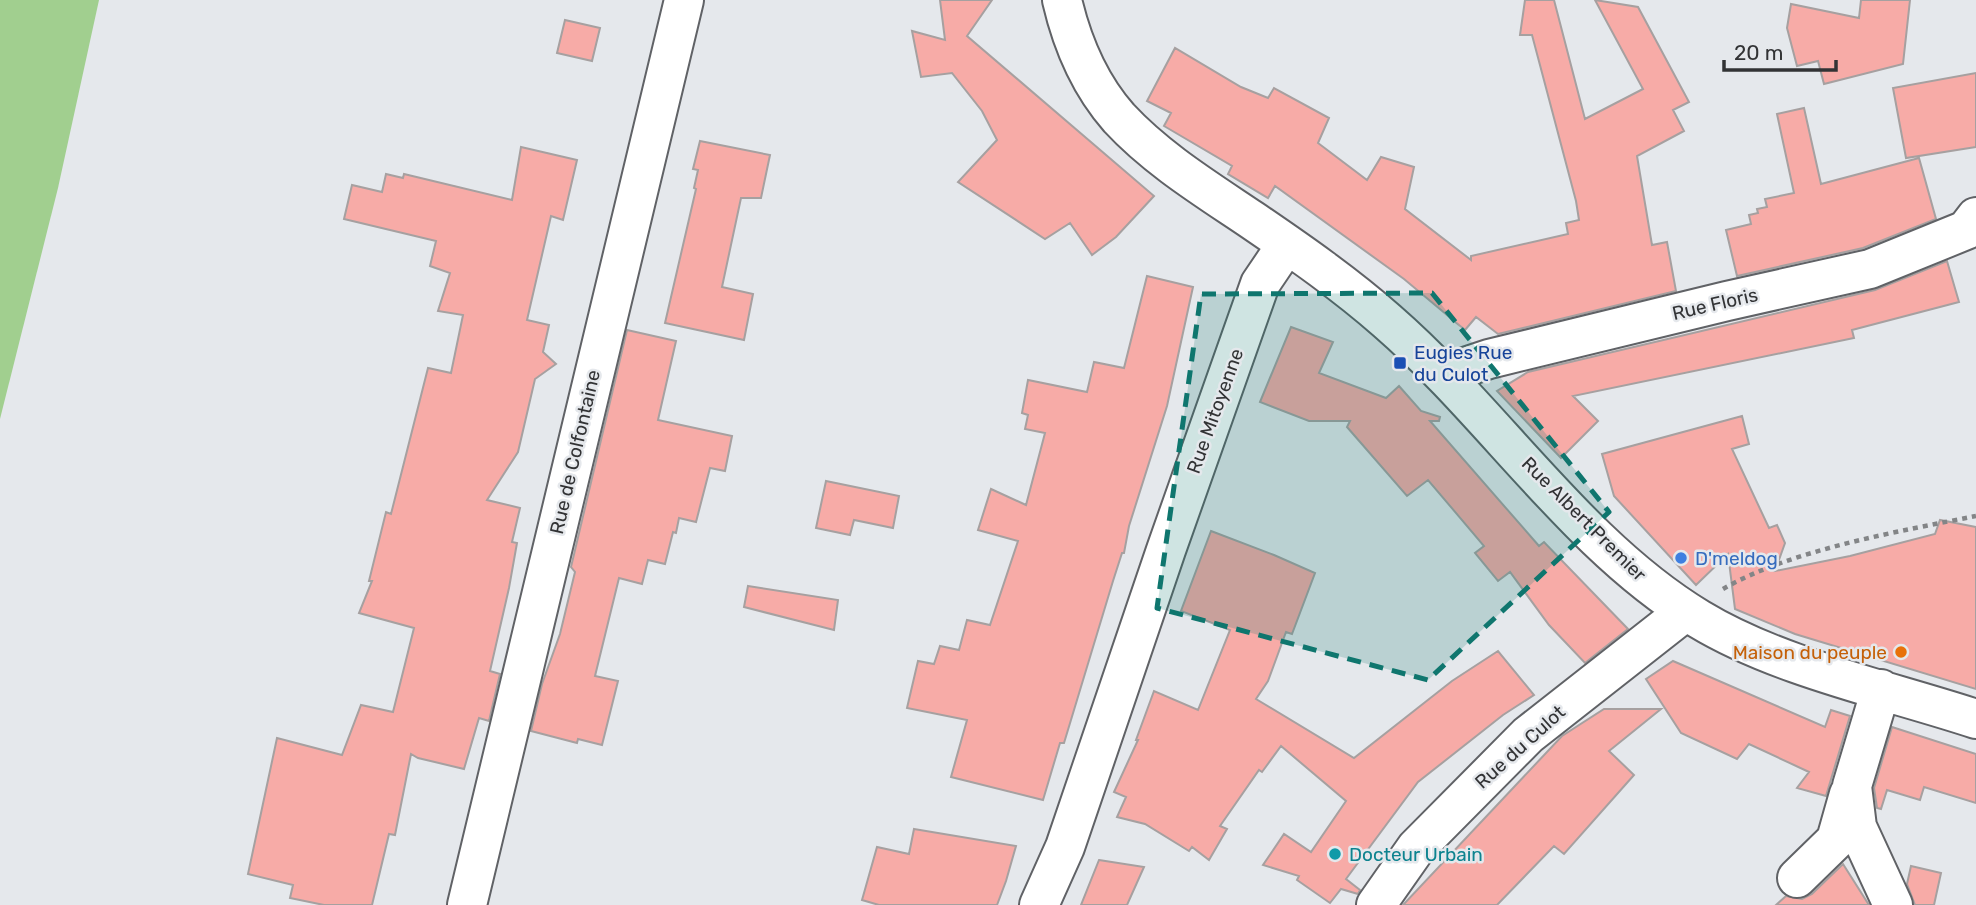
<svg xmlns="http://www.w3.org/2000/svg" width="1976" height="905" font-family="Rubik,sans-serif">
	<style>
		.green { fill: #a1cf8f }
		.building { fill: #f7aba7; stroke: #a6a0a0; stroke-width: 2 }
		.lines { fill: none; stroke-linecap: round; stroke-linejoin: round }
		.minor-casing { stroke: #606266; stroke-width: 42 }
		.path { stroke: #838587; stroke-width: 4.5; stroke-dasharray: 5 5; stroke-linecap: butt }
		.minor { stroke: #fff; stroke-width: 38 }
		.marked { fill: #0f766e; fill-opacity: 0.2; stroke: #0f766e; stroke-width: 5; stroke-dasharray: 14 9; stroke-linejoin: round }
		.transit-dot { fill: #1a4fb4; stroke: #e5e8ec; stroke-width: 2.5 }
		.shop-dot { fill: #3f7fe0; stroke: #e5e8ec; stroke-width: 2.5 }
		.food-dot { fill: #e8710a; stroke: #e5e8ec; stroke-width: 2.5 }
		.culture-dot { fill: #0f9aa8; stroke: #e5e8ec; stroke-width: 2.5 }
		.labels { text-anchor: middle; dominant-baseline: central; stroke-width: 5; stroke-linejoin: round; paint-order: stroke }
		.street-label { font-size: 19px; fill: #323335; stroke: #e5e8ec }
		.transit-label { font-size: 19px; fill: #164399; stroke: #e5e8ec; text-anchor: start }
		.shop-label { font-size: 19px; fill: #366cbe; stroke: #e5e8ec; text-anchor: start }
		.food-label { font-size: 19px; fill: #c56008; stroke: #e5e8ec; text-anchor: end }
		.culture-label { font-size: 19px; fill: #0d838f; stroke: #e5e8ec; text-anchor: start }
	</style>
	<rect width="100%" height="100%" fill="#e5e8ec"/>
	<!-- green -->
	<path class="green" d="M0,0h99l-41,188 -58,231z"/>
	<!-- building -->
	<path class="building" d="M940,0h52l-25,36 187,160 -38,41 -24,18 -22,-32 -25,16 -87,-57 39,-42 -15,-29 -30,-38 -31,4 -9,-46 33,9z
		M1525,0h29l31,119 58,-30 -48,-89 43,7 51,95 -16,8 11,21 -47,25 15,89 15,-3 9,49 -178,43 -22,-17 -11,13 -61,-51 -129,-93 -7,12 -40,-24 4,-8 -68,-40 7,-13 -24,-12 28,-53 66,39 27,11 6,-10 55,30 -11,25 49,37 14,-23 33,10 -9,42 66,51v-4l97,-22 -2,-11 13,-3 -3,-19 -44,-166h-12z
		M1861,0h49l-7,64 -79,20 -6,-23 -21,5 -10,-38 4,-24 68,14z
		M565,20l35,8 -8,33 -35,-8z
		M1976,73v74l-70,11 -13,-70z
		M1804,108l17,76 98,-26 17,61 -73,29 -126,28 -11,-46 25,-6 -2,-9 9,-2 -1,-4 10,-2 -2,-8 29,-6 -17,-79z
		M700,141l70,14 -9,43h-20l-19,89 31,7 -9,46 -79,-17 31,-134 -2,-1 4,-18 -5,-1z
		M521,147l56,13 -14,60 -12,-4 -24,104 22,5 -6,27 13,12 -21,15 -17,73 -31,48 33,8 -8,34 5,1 -8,45 -19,83 10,3 -11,47 -10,-3 -15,51 -46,-11 -7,-4 -16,81 -6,-1 -17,71h-48l-34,-7 3,-13 -45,-11 29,-136 65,17 19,-50 32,7 21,-84 -55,-15 13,-32h-3l17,-69 5,2 37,-146 23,5 12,-58 -25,-4 12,-38 -20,-7 6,-25 -92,-22 8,-34 30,7 4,-18 17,4 1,-4 108,26z
		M1947,261l12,41 -107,28 2,8 -281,58 25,25 -37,37 -64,-67 31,-19 347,-82z
		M1147,276l46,11 -26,119 -38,120 -5,27h-2l-9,28 -49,162h-4l-17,57 -92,-23 16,-57 -60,-12 11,-47 16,3 6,-18 19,4 8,-30 23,5 28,-84 -40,-11 13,-41 35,16 19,-72 -20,-4 3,-14 -6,-2 6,-33 59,12 7,-30 30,6z
		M1291,327l42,15 -14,31 67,25 13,-12 22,25 19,6 -1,4h-9l109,125 5,-4 84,87 -43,34 -36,-38 -39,-53 -12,9 -23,-28 9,-7 -56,-66 -21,16 -60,-69 3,-6h-41l-49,-19z
		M627,330l49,11 -18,79 74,16 -7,35 -15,-3 -14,54 -17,-4 -3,15 -3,-1 -8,32 -17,-4 -6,24 -23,-6 -24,98 23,5 -16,64 -24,-6 -1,4 -46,-12 11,-47 18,-50 15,-62 -4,-5z
		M1742,416l7,28 -17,5 37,79 8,-3 8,18 -10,28 75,-15 85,-22 5,-14 36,7v162l-181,-55 -60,-25 -7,-55 -32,31 -82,-89 -12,-42z
		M826,481l73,15 -6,32 -39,-8 -4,15 -34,-7z
		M1211,531l63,24 41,18 -23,61 -6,-2 -18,49 -12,18 98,59 98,-77 46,-30 36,44 -31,20 -85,67 -72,97 14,11 -2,4 -17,-5 -11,14 -33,-23 2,-4 -36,-11 21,-31 27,18 35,-51 -65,-55 -19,26 -3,-2 -39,56 7,3 -18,31 -17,-13 -3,4 -44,-27 -28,-7 9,-20 -12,-5 24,-52h-2l18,-49 44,19 32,-80 -49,-19z
		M748,586l90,14 -4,30 -90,-23z
		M1673,661l152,66 6,-17 19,6 -24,80 -29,-8 12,-16 -60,-28 -12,15 -56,-26 -35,-54z
		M1604,709h57l-52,42 25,24 -70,79 -10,-8 -57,59h-94l159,-169z
		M1892,727l84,27v49l-52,-16 -4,13 -33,-10 -6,19 -4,-1 -3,-20z
		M914,829l102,17 -10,35 -9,24h-118l-17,-5 15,-53 32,7z
		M1099,860l45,7 -17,38h-46z
		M1843,864l26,41h-93l10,-9 16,3 10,-5z
		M1911,866l30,7 -7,32h-19l-8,-21z"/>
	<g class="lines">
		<!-- minor casing -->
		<g class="minor-casing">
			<path id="minor" d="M1062,0c10,43 27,84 57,118 38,41 87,71 133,102 47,32 93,64 135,101 107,93 191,225 312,298 79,48 189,71 277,100
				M1444,374l45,-15 238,-58 143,-32 96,-39 10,-13
				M1881,689l-29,97 5,41 36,78
				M1797,878l39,-38 13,-46
				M467,905l217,-905
				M1039,905l26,-58 101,-297 94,-266 27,-40
				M1376,905l40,-57 112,-113 158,-124"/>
		</g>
		<!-- path -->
		<path class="path" d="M1723,589c67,-39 177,-58 253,-73"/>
		<!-- minor -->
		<use href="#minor" class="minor"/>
	</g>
	<!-- marked area -->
	<path class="marked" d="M1432,293l177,219 -181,168 -271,-72 44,-314z"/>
	<!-- markers -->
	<rect class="transit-dot" x="1393" y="356" width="14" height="14" rx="3.5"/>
	<circle class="shop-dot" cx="1681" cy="558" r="7"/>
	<circle class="food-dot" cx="1901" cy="652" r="7"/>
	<circle class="culture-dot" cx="1335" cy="854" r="7"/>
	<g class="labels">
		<!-- street labels -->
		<g class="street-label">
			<text transform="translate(1715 304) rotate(-13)">Rue Floris</text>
			<text transform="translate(1215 411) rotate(-70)">Rue Mitoyenne</text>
			<text transform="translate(575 452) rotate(-77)">Rue de Colfontaine</text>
			<text transform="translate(1584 519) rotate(45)">Rue Albert Premier</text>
			<text transform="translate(1520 747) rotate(-42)">Rue du Culot</text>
		</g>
		<!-- transit labels -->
		<g class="transit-label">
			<text x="1414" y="352">Eugies Rue<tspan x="1414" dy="22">du Culot</tspan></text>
		</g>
		<!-- shop labels -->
		<g class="shop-label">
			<text x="1695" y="558">D'meldog</text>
		</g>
		<!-- food labels -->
		<g class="food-label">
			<text x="1887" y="652">Maison du peuple</text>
		</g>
		<!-- culture labels -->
		<g class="culture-label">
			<text x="1349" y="854">Docteur Urbain</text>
		</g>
	</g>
	<!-- scale -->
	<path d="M1724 60v10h112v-10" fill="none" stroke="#323335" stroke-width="3.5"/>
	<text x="1734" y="60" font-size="21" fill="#323335" stroke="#e5e8ec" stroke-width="5" paint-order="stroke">20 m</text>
</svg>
